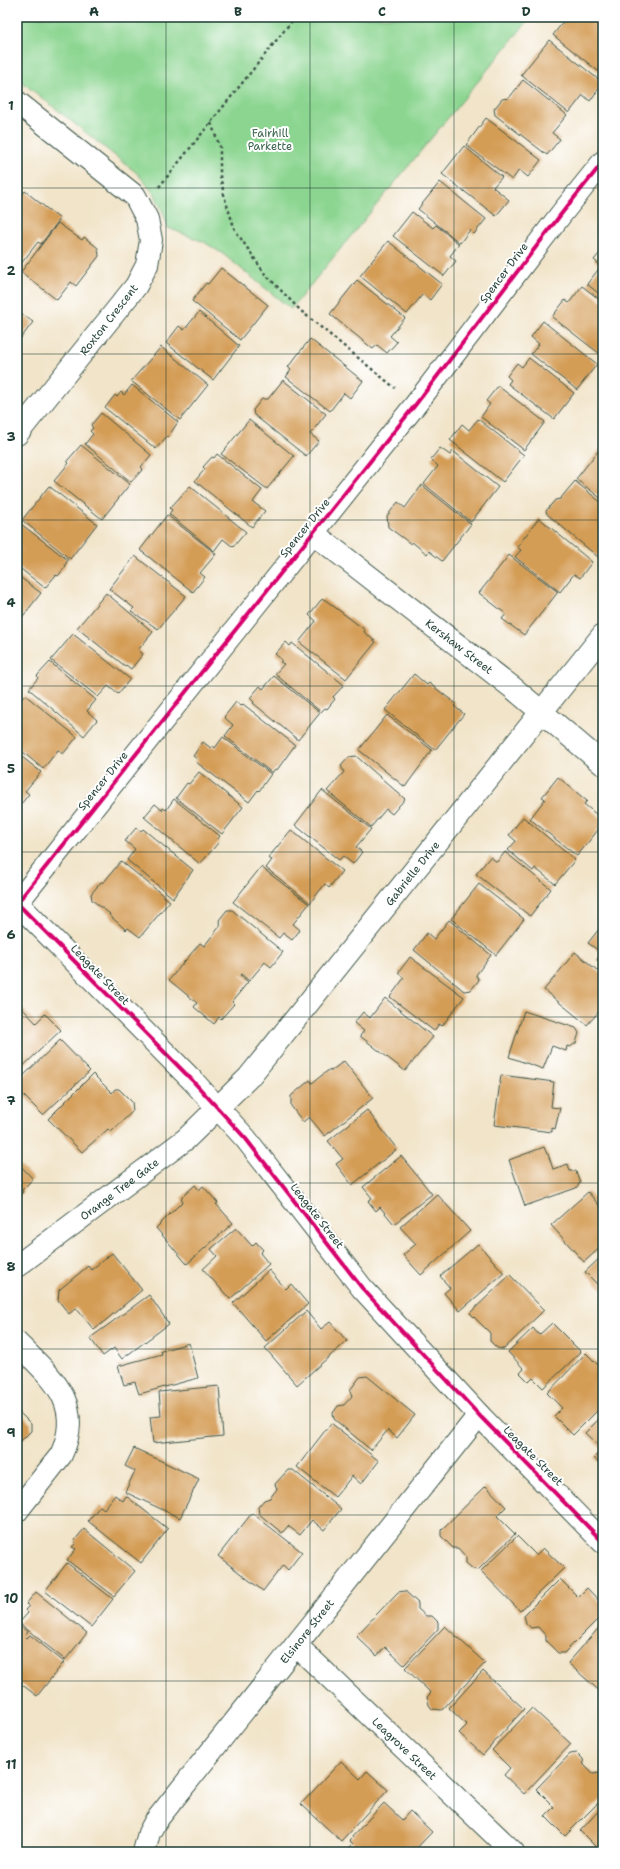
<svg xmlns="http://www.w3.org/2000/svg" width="620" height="1869" font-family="'Shantell Sans',sans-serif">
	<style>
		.green { fill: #8cd591; stroke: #568962 }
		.building { fill: #d49d57 }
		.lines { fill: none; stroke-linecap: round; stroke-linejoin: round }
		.minor-casing { stroke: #3e564a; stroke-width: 24 }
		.path { stroke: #3e564a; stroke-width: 2.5; stroke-dasharray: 3 3; stroke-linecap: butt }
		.minor { stroke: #fff; stroke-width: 22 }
		.cycleway-casing { stroke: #fff; stroke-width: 6 }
		.cycleway { stroke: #d6006c; stroke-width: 4 }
		.grid { fill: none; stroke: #1f3d34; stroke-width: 1; stroke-opacity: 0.55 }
		.labels { text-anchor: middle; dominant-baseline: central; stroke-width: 4; stroke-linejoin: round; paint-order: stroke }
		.park-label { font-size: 11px; fill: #3a634b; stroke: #fff }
		.street-label { font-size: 11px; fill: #1f3d34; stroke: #fff }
		.neatline { fill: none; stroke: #1f3d34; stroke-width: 1.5 }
		.grid-label { font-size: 13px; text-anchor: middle; font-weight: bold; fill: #1f3d34 }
	</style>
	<rect width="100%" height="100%" fill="#fff"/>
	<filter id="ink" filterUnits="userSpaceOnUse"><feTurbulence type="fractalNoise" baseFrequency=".025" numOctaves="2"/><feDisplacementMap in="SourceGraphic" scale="8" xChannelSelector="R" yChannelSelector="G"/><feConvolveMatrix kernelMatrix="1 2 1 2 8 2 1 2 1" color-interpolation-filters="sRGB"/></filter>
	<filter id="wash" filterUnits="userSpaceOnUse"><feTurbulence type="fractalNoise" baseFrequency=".012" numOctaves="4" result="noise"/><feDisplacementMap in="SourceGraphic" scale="16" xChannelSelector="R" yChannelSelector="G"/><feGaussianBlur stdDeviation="0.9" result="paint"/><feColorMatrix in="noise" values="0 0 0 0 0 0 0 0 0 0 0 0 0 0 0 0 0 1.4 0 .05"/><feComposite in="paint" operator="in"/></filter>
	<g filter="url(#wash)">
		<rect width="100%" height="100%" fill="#f1e4c9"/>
		<!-- green -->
		<path class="green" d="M17,17h514l-240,292 -68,-55 -19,-12 -36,-14 -5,-16 -8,-17 -17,-21 -121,-96z"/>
		<g id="blocks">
			<!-- building -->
			<path class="building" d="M567,17l36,1v49l-5,4 -45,-36z
				M549,40l54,43 -13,18 -7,-6 -14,18 -48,-38z
				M523,80l44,35 -15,18 8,6 -13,16 -52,-40 -1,-6 8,-10 7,-1z
				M486,118l55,42 -13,17 -9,-7 -7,10 -46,-35z
				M464,146l38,31 -9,10 16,13 -13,16 -54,-42z
				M440,182l46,37 -12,15 -4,-4 -10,13 -42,-34z
				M25,191l35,28 -19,25 -3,-2 -21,27v-68z
				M412,212l21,16 3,-3 23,19 -9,12 6,5 -12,15 -51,-40z
				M58,223l18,13 6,4 2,-3 14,11 1,8 -23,30 -5,-4 -14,18 -36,-28z
				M388,241l54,43 -12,16 -7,-6 -16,20 -47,-38z
				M603,249v48l-16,-13 14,-18 -7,-6z
				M221,268l47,37 -28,35 -48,-39 14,-18 2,1z
				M357,280l48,38 -15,18 7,6 -10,11 -10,-8 -4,4 -43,-35z
				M582,286l21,16v52h-3l-48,-37 13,-17 4,3z
				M17,310l16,12 -12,16 -4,-3z
				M199,312l40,34 -26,34 -47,-37 13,-17 5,4z
				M543,321l54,43 -20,26 -46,-36 8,-10 -8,-7z
				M310,339l53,42 -13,17 -6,-5 -14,18 -44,-34 5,-7 -3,-3z
				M161,347l47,38 -28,35 -49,-39z
				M529,358l45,35 -20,26 -46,-35 3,-4 -4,-4 10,-13 5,4z
				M283,380l43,34 -16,20 9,7 -13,15 -52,-41 -1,-5 9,-11h6z
				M132,385l46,37 -10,15 -1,-1 -11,13 -51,-41 10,-13 2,2 4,-5 3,3z
				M498,386l47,36 -21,28 -43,-33 9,-13 -4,-3z
				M101,413l50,42 -10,12 2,2 -12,13 -46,-38 8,-10 -3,-3 3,-3 -2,-3z
				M478,419l46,36 -21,27 -53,-42 12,-16 7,6z
				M249,420l45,36 -27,33 -46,-35z
				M81,445l49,39 -28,35 -48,-38 15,-18 -2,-2z
				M603,445v55l-27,-21z
				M440,448l10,7 3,-4 45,36 -27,35 -47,-38 14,-18 -7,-7z
				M217,454l45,36 -9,12 12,9 -13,16 -57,-46 10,-12 -2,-2 9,-10 2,1z
				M575,481l28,23v48l-5,5 -51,-43 -1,-3 9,-11 5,-1z
				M422,485l49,39 -29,37 -13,-10 -2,3 -15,-12 -1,2 -23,-17 -1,-11 11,-14 7,6z
				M49,486l48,38 -27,35 -48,-39z
				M190,486l56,46 -13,15 -10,-8 -9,12 -45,-37 3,-4 -2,-2z
				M167,515l49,39 -16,19 5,4 -12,15 -53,-42z
				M539,518l53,44 -12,16 -6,-4 -14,18 -45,-35 6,-7 -4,-3z
				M21,524l47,36 -3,5 1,1 -8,10 -2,-1 -11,13 -28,-22v-37z
				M509,555l49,37 -34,43 -22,-16 4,-5 -27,-21z
				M135,556l51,40 -28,33 -27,-18 3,-3 -25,-19z
				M17,575l24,18 -21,27 -3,-2z
				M106,593l47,39 -15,18 5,4 -12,15 -5,-4 -1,1 -48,-38z
				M324,599l41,31 -1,2 12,10 -30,37 -47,-37 17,-21 -7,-6 12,-15z
				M73,634l57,45 -12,15 -10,-8 -10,11 -47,-37z
				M286,642l4,4 2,-3 52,42 -11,12 2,2 -8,10 -2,-1 -4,4 -46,-38 9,-10 -4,-2 2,-2 -7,-6z
				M50,662l46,38 -9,11 10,9 -13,16 -55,-47 9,-11 -1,-2z
				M414,674l13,11 2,-2 27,21 -2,2 10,8 -29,36 -50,-40z
				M274,676l46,37 -22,27 -45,-37 1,-1 -4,-4 10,-12 3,3z
				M25,695l52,42 -14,17 -5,-4 -15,19 -26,-22v-43z
				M236,702l5,4 2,-2 52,41 -18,25 -2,-1 -3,4 -47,-37 8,-11 -9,-8z
				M387,715l45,35 -27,37 -46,-37z
				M223,737l48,37 -12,17 -1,-1 -9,12 -53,-40 1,-3 -4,-3 10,-14 8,6 2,-2 2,2z
				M17,753l24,19 -16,19 4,3 -12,15z
				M356,756l49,43 -13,15 -6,-5 -15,18 -44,-36 17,-19 -3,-6 8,-9z
				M199,772l44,35 -21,27 -46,-36 11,-15 2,1z
				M558,777l29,24 -3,3 19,16v4l-26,32 -47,-37 15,-20 -3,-2z
				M322,790l49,39 -15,18 6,5 -9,12 -10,-8 -4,4 -44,-35z
				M174,799l46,37 -3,4 2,2 -19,22 -56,-47 11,-13 7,6 1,-2 3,2z
				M523,817l52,43 -20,24 -20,-16 -2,3 -25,-21 8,-9 -7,-6z
				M136,828l5,3 2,-2 50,41 -20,28 -46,-38 8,-11 -10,-8z
				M291,830l51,41 -13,17 -4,-4 -15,19 -44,-35 6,-8 -4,-2z
				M505,852l46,37 -21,27 -54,-42 14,-17 7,5z
				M121,861l49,40 -30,36 -12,-9 -2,2 -17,-15 1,-1 -18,-14 -1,-6 10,-12h3z
				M261,867l48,37 -16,20 7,6 -8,10 -9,-7 -4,5 -46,-36z
				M479,884l45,35 -28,36 -45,-36z
				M227,910h5l51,42 -12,15 -6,-5 -16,19 -8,-7 -1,1 8,7 -16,20 2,2 -13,15 -2,-2 -5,7 -20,-17 3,-4 -28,-23 31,-37 4,3 17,-21 -2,-5z
				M449,920l42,35 -15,20 3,5 -8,10 -7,1 -50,-41 13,-17 7,6z
				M603,924v40l-6,-4 5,-7 -14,-10z
				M575,952l28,23v32l-16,18 -43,-35z
				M410,957l54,40 -22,29 -3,-2 -5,7 -44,-34 14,-19 -6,-5z
				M385,998l48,39 -28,34 -45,-35 4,-5 -10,-8 9,-11 7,6z
				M21,1007l15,16 9,-9 16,16 -44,42v-61z
				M524,1011l52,17 3,5 -3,10 -6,4 -3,-1 -1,5 -14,-5 -9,23 -34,-12z
				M60,1040l30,31 -47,44 -26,-26v-7z
				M344,1061l29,37 -48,38 -16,-19 -6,5 -12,-16v-10l19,-16 2,3 18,-14 1,2z
				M93,1074l19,19 3,-4h4l13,13 1,9 -22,21 -3,-3 -26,23 -34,-33z
				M501,1075l53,7 -3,25 9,1 -5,21 -3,-1v4l-58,-7z
				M367,1110l30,39 -45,36 -16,-21 7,-5 -15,-18z
				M544,1147l3,7h1l5,15 15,-5 2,7h6l4,12 -4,5 -51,18 -16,-46z
				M401,1156l31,38 -38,30 -14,-17 -4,4 -8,-10 4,-3 -9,-11z
				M17,1162l16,17 -11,11 1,2 -6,6z
				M195,1185l4,5 4,-4 15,17 -2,1 17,19 -46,41 -31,-36 27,-27 -2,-3z
				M588,1192l15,18v35l-19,17 -33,-37z
				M437,1194l33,37 -49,44 -18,-20 13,-11 -16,-17z
				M236,1228l16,18 4,-4 7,8 -3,3 9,11 -39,35 -27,-30 14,-13 -6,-7z
				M478,1244l26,29 -44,38 -16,-18 6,-5 -10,-12z
				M112,1253l30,37 -48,40 -18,-22 -7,6 -11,-14 1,-10 29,-24 3,4z
				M603,1255v35l-18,-18z
				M269,1270l17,19 5,-5 17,20 -42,37 -33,-38z
				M510,1275l34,35 -40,39 -7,-1 -7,-7v-8l-20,-20z
				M149,1295l20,29 -47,35 -8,-11 -11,8 -13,-18z
				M306,1311l15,18 9,-7 17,19 -50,44 -32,-37z
				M552,1323l29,29 -38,36 -10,-10 -4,4 -9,-9 4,-4 -16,-17 25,-24 6,7z
				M189,1343l9,35 -59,16 -4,-12 -11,3 -6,-19 44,-12 -1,-3z
				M586,1353l17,17v35l-30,30 -19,-19 8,-8 -15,-15z
				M367,1376l48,39 -18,23 -9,-8 -17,20 -37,-31 -1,-6 5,-7 6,-1 8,-9 -2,-6 10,-13z
				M219,1386l4,50 -70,7 -3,-26 11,-1 -2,-24z
				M17,1410l14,14v7l-14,14z
				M603,1415v51l-9,-8 8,-9 -17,-16z
				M331,1423l48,38 -18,23 -9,-8 -17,21 -38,-30z
				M134,1448l65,31 -19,39 -55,-26 10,-21 -10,-5z
				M288,1470h5l48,39 -17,21 -12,-10 -12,15 -12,-9 -6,7 -23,-19 -1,-7 6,-7 6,-2 7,-9 -2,-5z
				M486,1486l20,21 -9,9 18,18 -37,36 -5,-1 -7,-6v-6l-8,-9h-5l-12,-12v-6z
				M115,1495l8,6 3,-5 42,33 -27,34 -53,-42 12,-15 4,3z
				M252,1513l50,39 -14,18 -5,-5 -20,26 -45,-35z
				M84,1529l51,42 -21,25 -47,-36 9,-11 -4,-2 4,-4 -2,-2z
				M517,1536l19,19 7,-7 21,20 -44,43 -39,-40z
				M67,1563l46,36 -22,28 -46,-36z
				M560,1579l18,18 9,-9 16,17v9l-39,39h-6l-12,-12v-5l-8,-9 -7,1 -5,-5 -2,-8z
				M405,1591l13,12v6l8,7h6l6,6v7l-34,36 -19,-18 -8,9 -21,-20 42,-44z
				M36,1592l51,41 -22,27 -46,-37 9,-10 -3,-3 4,-4 -3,-2z
				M603,1623v71l-35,-31z
				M17,1624l11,8 -3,4 2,2 3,-3 34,27 -27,34 -20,-15z
				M445,1626l40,37 -43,47 -10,-1 -3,-4 -2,-8 4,-4 -26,-25z
				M483,1671l41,38 -41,46 -24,-22 8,-8 -18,-17z
				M532,1708l39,36 -47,50 -20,-19 6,-7 -18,-18z
				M577,1753l6,6 1,6 9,9 6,-1 4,5v20l-38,38 -20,-20 9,-9 -18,-18 34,-35z
				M341,1761l19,18 7,-8 21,19 -47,51 -40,-37z
				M384,1803l18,17 8,-9 22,21 -19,20h-58l-5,-5 3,-3 -4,-4z
				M603,1806v46h-10l4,-4 -17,-17z"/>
		</g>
	</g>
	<g filter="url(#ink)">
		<use href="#blocks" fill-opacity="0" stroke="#3e564a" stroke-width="1"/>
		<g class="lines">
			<!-- minor casing -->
			<g class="minor-casing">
				<g id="minor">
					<path d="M17,102l118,94 12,23 4,21 -4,25 -11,21 -119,148"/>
					<path id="s1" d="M313,533l200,155 90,76"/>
					<path d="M17,903l399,-499 146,-191 41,-51"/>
					<path d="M17,903l175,177 54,59 116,149 117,127 124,127"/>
					<path id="s2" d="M17,1266l169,-127 63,-62 354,-442"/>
					<path d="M17,1343c34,34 68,60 44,112l-44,56"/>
					<path id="s3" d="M296,1645l217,207"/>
					<path id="s4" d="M144,1852l5,-19 6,-11 324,-407"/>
				</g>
			</g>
			<!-- path -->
			<path class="path" d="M211,123l9,24v29l5,23 10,31 30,44 36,37 94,77
				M159,187l136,-170"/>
			<!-- minor -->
			<use href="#minor" class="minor"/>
			<!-- cycleway casing -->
			<g class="cycleway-casing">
				<path id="cycleway" d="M17,903l399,-499 146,-191 41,-51
					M17,903l175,177 54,59 116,149 117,127 124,127"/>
			</g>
			<!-- cycleway -->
			<use href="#cycleway" class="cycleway"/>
		</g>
	</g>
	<!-- grid -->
	<path class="grid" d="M166,17v1835M310,17v1835M454,17v1835M17,188h586M17,354h586M17,520h586M17,686h586M17,852h586M17,1017h586M17,1183h586M17,1349h586M17,1515h586M17,1681h586"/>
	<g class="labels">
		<!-- park labels -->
		<g class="park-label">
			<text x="270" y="133">Fairhill<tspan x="270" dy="13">Parkette</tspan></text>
		</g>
		<!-- street labels -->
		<g class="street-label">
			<text transform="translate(504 273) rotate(-53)">Spencer Drive</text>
			<text transform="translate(109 320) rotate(-52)">Roxton Crescent</text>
			<text transform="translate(305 528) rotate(-51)">Spencer Drive</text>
			<text stroke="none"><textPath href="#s1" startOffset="185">Kershaw Street</textPath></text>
			<text transform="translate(103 781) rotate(-51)">Spencer Drive</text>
			<text stroke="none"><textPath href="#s2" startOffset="561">Gabrielle Drive</textPath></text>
			<text transform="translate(100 975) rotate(46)">Leagate Street</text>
			<text stroke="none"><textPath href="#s2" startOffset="128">Orange Tree Gate</textPath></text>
			<text transform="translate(317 1216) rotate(52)">Leagate Street</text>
			<text transform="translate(533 1456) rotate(45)">Leagate Street</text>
			<text stroke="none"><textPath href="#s4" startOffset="276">Elsinore Street</textPath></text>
			<text stroke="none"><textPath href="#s3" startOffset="150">Leagrove Street</textPath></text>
		</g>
	</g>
	<!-- margin -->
	<rect width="620" height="1869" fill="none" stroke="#fff" stroke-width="44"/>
	<rect x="22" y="22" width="576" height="1825" class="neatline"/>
	<g class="grid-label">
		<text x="94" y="16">A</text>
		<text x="238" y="16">B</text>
		<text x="382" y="16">C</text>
		<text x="526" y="16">D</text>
		<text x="11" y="110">1</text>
		<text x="11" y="275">2</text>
		<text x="11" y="441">3</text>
		<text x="11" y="607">4</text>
		<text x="11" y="773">5</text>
		<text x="11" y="939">6</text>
		<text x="11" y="1105">7</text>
		<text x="11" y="1271">8</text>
		<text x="11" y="1437">9</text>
		<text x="11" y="1603">10</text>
		<text x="11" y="1769">11</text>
	</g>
</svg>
